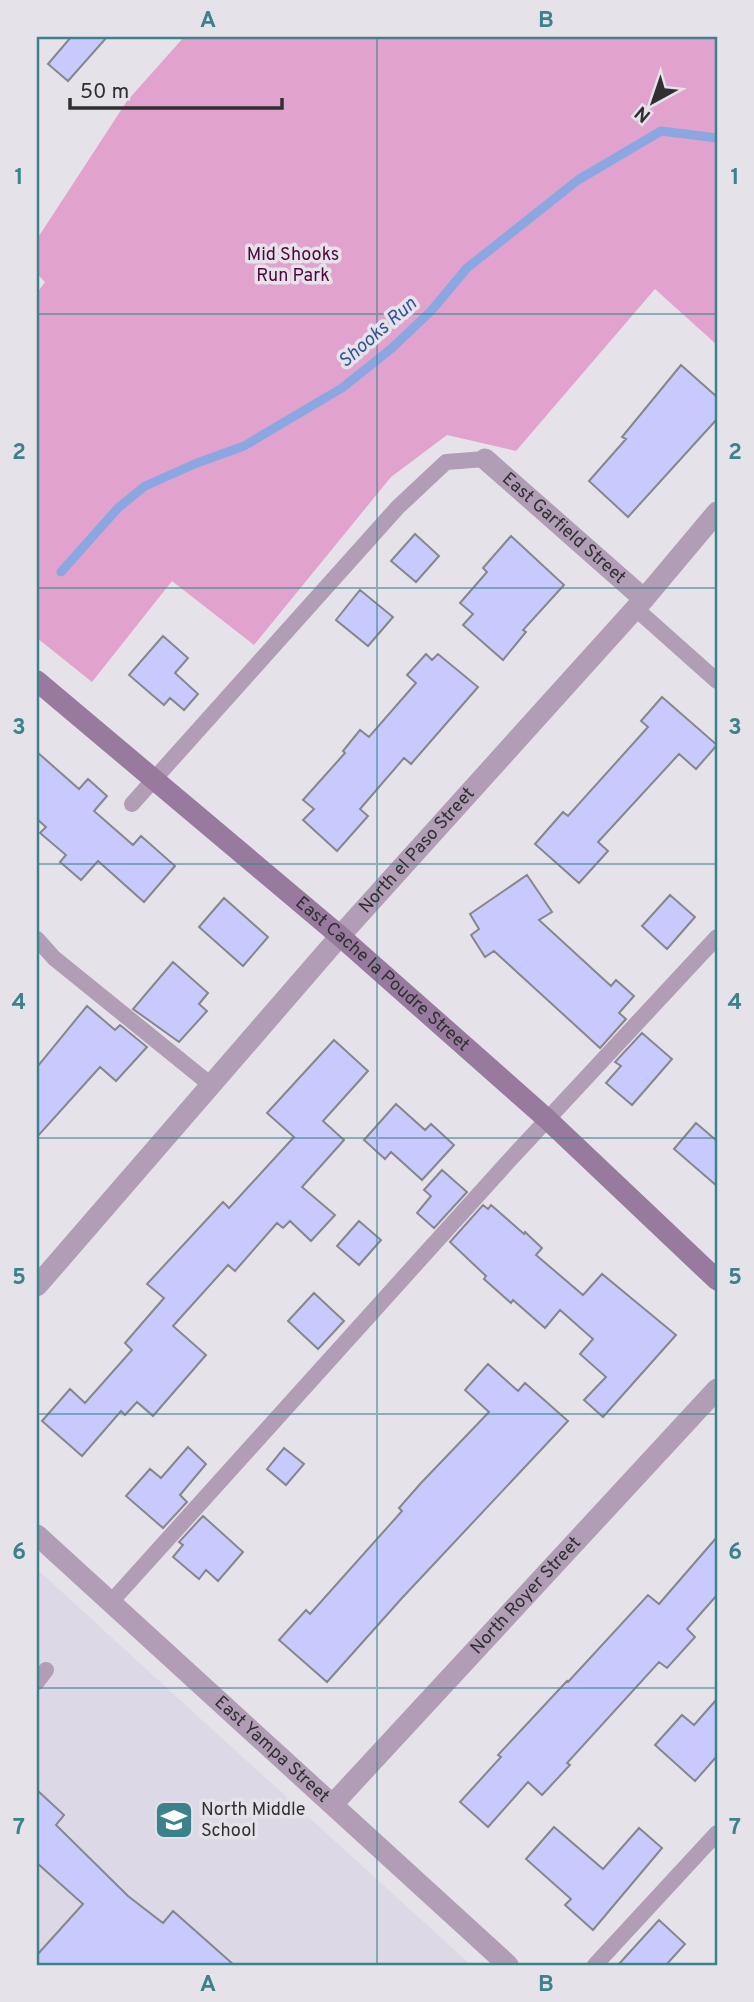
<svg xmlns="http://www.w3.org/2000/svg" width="754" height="2002" font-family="Overpass,sans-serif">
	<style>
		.built { fill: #ddd8e6 }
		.green { fill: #e1a3cd }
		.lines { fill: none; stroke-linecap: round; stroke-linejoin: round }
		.stream { stroke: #8aa7e1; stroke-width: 9 }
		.building { fill: #c8cafe; stroke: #86868d; stroke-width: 2 }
		.lane { stroke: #b19db5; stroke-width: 16 }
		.street { stroke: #b19db5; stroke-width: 21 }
		.secondary { stroke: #977a9d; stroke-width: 21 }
		.grid { fill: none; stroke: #3c828c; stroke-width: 2; stroke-opacity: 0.55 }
		.labels { text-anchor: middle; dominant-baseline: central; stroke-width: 7; stroke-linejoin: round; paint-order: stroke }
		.park-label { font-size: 18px; fill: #4e053f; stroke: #e5e3e9 }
		.street-label { font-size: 18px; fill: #303032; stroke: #e5e3e9 }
		.poi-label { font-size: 18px; fill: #303032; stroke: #e5e3e9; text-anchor: start }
		.water-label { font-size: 19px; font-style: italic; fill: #325298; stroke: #e5e3e9 }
		.neatline { fill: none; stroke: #3c828c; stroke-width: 2.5 }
		.grid-label { font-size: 23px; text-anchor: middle; font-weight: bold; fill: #3c828c }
	</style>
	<rect width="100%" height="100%" fill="#e5e3e9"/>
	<!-- built -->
	<path class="built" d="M37,1569l131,120 303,276h-434z"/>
	<!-- green -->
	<path class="green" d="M184,37h533v308l-62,-56 -139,162 -69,-16 -56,42 -137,168 -82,-64 -80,101 -55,-44v-345l8,-11 -8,-8v-35l90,-138z"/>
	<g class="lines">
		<!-- stream -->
		<path class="stream" d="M61,572l57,-64 27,-22 52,-23 47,-17 98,-58 50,-40 39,-37 36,-43 111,-88 83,-49 56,7"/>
	</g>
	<!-- building -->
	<path class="building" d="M71,37h36l-39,44 -20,-17z
		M681,365l36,32v22l-89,98 -39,-36 37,-42 -4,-2z
		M415,534l24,22 -23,26 -25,-21z
		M511,536l53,49 -41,45 3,2 -23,28 -40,-35 10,-11 -13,-11 27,-31 -4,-4z
		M360,590l33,27 -25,29 -32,-26z
		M163,636l25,22 -13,15 23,21 -14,16 -14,-12 -6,7 -35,-30z
		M426,654l6,6 6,-6 40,33 -67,77 -7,-6 -44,51 8,7 -31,35 -34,-31 11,-11 -11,-9 42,-47 -2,-2 17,-21 9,7 47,-54 -9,-8z
		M662,697l55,48 -21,24 -17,-15 -81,88 10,9 -29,32 -44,-39 28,-32 5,4 80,-89 -7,-6z
		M37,752l42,37 9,-10 19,17 -13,15 39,34 8,-9 34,30 -31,36 -46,-41 -17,19 -21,-18 6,-7 -26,-22 6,-6 -9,-8z
		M527,875l25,37 -13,8 72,66 5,-6 18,16 -15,17 7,6 -26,29 -106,-97 -9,6 -14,-22 8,-6 -9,-15z
		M670,895l25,22 -28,32 -25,-23z
		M224,898l44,39 -25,29 -44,-39z
		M173,962l35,31 -9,11 8,7 -28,31 -46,-33z
		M87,1006l28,24 5,-5 27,22 -31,34 -16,-14 -63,70v-70z
		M642,1033l30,26 -40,46 -26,-22 15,-17 -6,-4z
		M334,1040l34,31 -45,50 21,19 -42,47 33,28 -24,26 -21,-20 -7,7 -6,-5 -42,48 -7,-6 -55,61 33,29 -53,61 -16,-14 -12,13 -4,-4 -39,45 -40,-35 28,-32 15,14 47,-53 -7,-7 39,-45 -17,-14 76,-82 6,6 65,-71 -27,-24z
		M396,1104l29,26 6,-6 23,21 -32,35 -31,-28 -6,7 -21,-19z
		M696,1123l21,18v45l-43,-37z
		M442,1170l25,22 -33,36 -17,-15 14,-17 -7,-6z
		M483,1205l5,4 3,-4 33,29 1,-2 17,16 -6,7 47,40 19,-21 74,61 -73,82 -19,-17 22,-23 -26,-23 13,-15 -33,-29 -15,18 -32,-28 -2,3 -27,-24 2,-3 -36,-34z
		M359,1221l22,19 -22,25 -22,-19z
		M314,1293l30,28 -26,28 -30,-28z
		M488,1364l30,27 7,-8 43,38 -166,177 -75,84 -48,-42 27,-30 4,4 92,-103 -3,-3 22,-25 68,-71 -24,-22z
		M188,1447l18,17 -26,31 7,7 -24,26 -37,-32 24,-27 11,9z
		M284,1448l20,16 -18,21 -19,-16z
		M203,1516l40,36 -25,29 -12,-11 -7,9 -26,-22 10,-12 -4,-3z
		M717,1537v58l-30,34 8,8 -28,31 -8,-6 -92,101 3,2 -28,30 -14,-13 -40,45 -28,-25 41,-45 -3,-2 69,-74 1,1 80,-87 11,9z
		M717,1699v57l-22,25 -40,-36 27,-30 12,10z
		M37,1790l27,25 -8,10 72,71 35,27 10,-12 61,54h-197v-10l46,-51 -46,-41z
		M554,1827l49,42 36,-41 23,20 -69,82 -28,-25 6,-6 -45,-40z
		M659,1920l26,24 -19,21h-48z"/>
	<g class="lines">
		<!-- lane -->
		<path class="lane" d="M635,608l82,73
			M132,804l266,-297 48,-45 39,-3
			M37,939l17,19 157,127
			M111,1602l395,-438 211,-227
			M37,1682l9,-12
			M595,1965l122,-132"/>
		<!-- street -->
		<g class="street">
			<path id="s1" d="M485,459l159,140"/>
			<path id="s2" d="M37,1286l303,-350 304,-337 73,-87"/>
			<path id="s3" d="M37,1535l471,430"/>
			<path id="s4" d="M333,1804l384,-415"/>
		</g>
		<!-- secondary -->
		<path class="secondary" id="s5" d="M37,681l303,255 207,183 170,161"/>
	</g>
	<!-- grid -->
	<path class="grid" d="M377,37v1928M37,314h680M37,588h680M37,864h680M37,1138h680M37,1414h680M37,1688h680"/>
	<!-- icons -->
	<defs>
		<g id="school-square" transform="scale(2.0125)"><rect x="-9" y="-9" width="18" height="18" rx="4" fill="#3c828c" stroke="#e5e3e9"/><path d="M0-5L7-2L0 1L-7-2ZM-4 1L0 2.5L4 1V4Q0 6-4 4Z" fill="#fff"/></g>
	</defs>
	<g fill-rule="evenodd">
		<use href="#school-square" x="174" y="1820"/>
	</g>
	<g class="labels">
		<!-- park labels -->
		<g class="park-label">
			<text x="293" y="255">Mid Shooks<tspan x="293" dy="21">Run Park</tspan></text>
		</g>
		<!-- street labels -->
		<g class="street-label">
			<text stroke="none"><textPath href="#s1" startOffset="105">East Garfield Street</textPath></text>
			<text stroke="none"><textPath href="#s2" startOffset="578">North el Paso Street</textPath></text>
			<text stroke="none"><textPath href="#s5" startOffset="453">East Cache la Poudre Street</textPath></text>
			<text stroke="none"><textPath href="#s4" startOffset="284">North Royer Street</textPath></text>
			<text stroke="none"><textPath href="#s3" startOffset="318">East Yampa Street</textPath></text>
		</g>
		<!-- poi labels -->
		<g class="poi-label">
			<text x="201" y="1810">North Middle<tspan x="201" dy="21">School</tspan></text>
		</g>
		<!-- water labels -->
		<g class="water-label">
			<text transform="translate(378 333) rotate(-41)">Shooks Run</text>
		</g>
	</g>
	<!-- border -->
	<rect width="754" height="2002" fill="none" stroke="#e5e3e9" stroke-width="77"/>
	<!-- north arrow -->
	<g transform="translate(653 102) rotate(220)" stroke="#e5e3e9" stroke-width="5" paint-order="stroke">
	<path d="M0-5L12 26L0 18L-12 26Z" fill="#303032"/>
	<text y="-10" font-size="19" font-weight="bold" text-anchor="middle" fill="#303032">N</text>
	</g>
	<!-- scale -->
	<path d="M70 98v10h212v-10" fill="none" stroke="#303032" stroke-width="3.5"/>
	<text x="80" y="98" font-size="21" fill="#303032" stroke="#e5e3e9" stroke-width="5" paint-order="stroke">50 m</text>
	<rect x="38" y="38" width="678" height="1926" class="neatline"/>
	<g class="grid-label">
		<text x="208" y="27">A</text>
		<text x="546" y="27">B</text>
		<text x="19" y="184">1</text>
		<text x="735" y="184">1</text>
		<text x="19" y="459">2</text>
		<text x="735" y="459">2</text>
		<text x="19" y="734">3</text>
		<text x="735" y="734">3</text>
		<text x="19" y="1009">4</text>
		<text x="735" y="1009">4</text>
		<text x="19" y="1284">5</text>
		<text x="735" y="1284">5</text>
		<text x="19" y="1559">6</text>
		<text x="735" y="1559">6</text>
		<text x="19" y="1834">7</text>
		<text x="735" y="1834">7</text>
		<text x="208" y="1991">A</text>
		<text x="546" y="1991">B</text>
	</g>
</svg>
